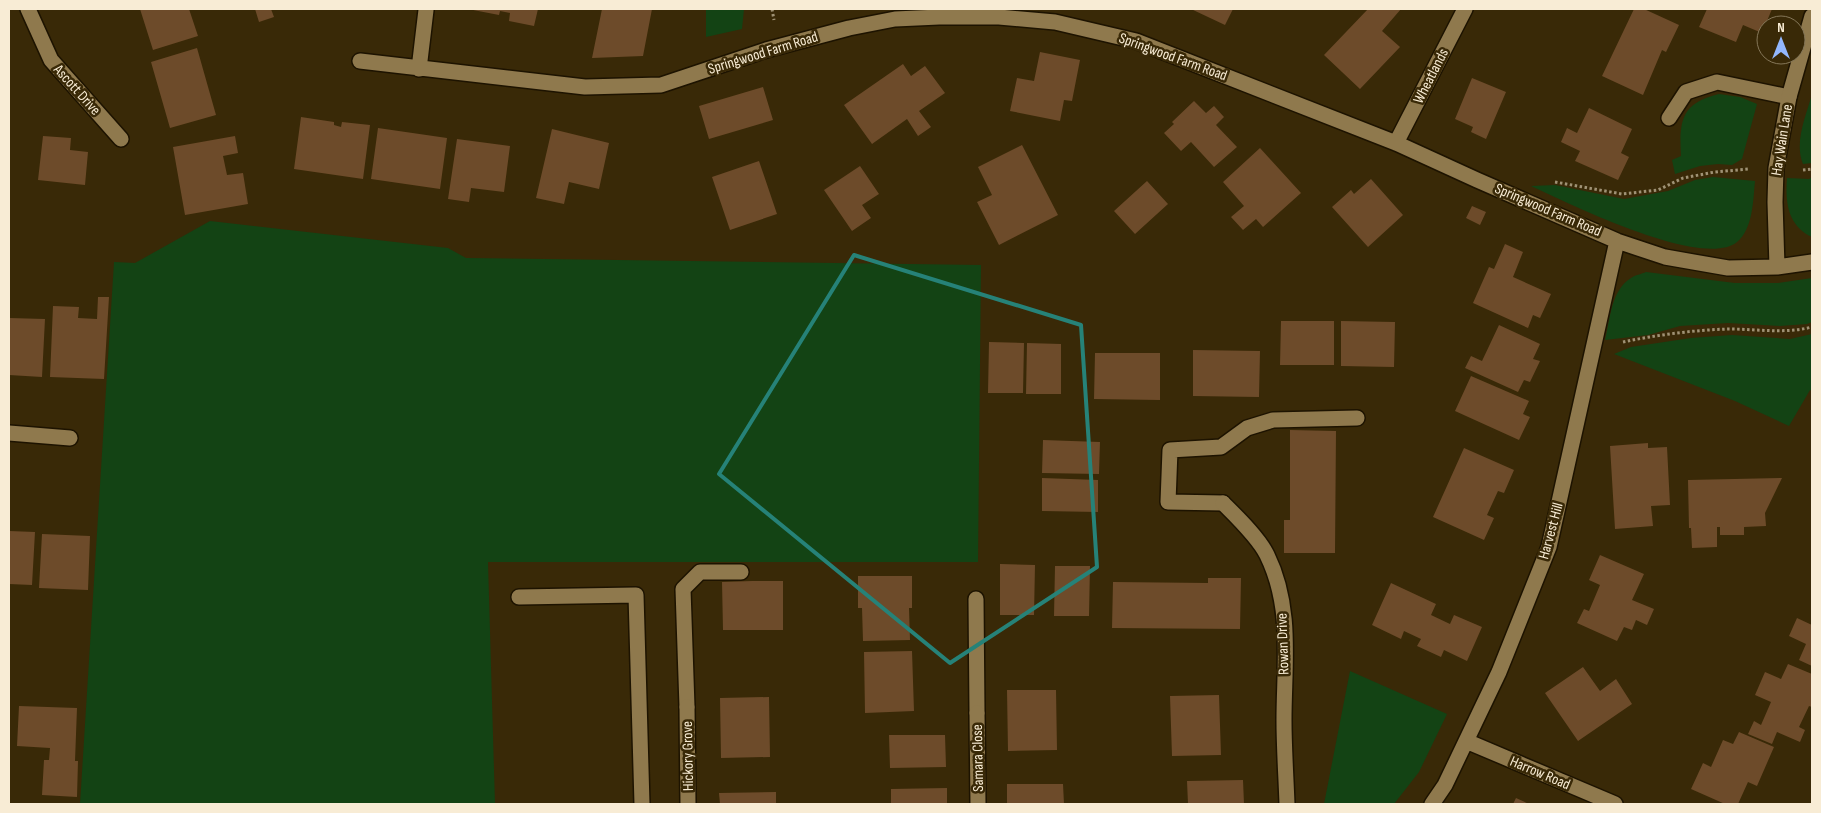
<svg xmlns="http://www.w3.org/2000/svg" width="1821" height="813" font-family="'Sofia Sans Condensed',sans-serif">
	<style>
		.green { fill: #134314 }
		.building { fill: #6d4b2a }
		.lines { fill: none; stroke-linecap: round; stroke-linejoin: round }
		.lane-casing { stroke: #1d1300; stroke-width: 18 }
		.street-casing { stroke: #1d1300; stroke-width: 18 }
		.path { stroke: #9f9275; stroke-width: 3; stroke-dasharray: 2.5 2.5; stroke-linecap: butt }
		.lane { stroke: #8f794d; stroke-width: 15 }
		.street { stroke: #8f794d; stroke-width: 15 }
		.marked { fill: none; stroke: #268278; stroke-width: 4; stroke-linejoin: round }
		.labels { text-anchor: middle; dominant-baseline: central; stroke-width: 5; stroke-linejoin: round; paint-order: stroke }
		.street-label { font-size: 15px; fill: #f8ecd5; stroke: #392907 }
	</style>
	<rect width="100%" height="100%" fill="#392907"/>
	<!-- green -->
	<path class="green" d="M706,9h38l-2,20 -36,8z
		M1719,94l21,3 17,7 -15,55 -10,6 -14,-1 -18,2 -25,8 -3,-14 9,-4c-2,-35 0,-53 38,-62z
		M1812,94v69l-9,1c-9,-22 3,-48 9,-70z
		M1713,177l42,4c-2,20 -2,48 -18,61 -34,28 -169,-39 -206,-56l24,-1 69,14 44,-8 27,-11z
		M1812,177v60c-24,-11 -27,-34 -25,-59l22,1z
		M210,221l238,27 18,10 515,7 -3,297h-490l7,242h-415l34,-542 21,1z
		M1646,272l89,11h43l34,-5v44l-5,2 -27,2 -52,-3 -48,3 -32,9 -43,5c5,-20 6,-50 26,-62 4,-3 11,-4 15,-6z
		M1812,334v57l-2,-1 -21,36 -54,-25 -121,-47 17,-7 60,-9 41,-3 58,4z
		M1350,671l97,43 -28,58 -25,32h-70z"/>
	<!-- building -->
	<path class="building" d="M140,9h49l9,27 -45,14z
		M255,9h16l3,8 -15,5z
		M468,9h70l-4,17 -25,-5 1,-8 -10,-2 -1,4z
		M602,9h50l-9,47 -51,2z
		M1191,9h42l-8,16z
		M1368,9h33l-19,22 18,16 -40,42 -36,-34z
		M1634,9h10l35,16 -13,27 -4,-2 -19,45 -41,-19z
		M1707,9h65l-10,24 -19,-8 -7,17 -37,-15z
		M197,48l19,67 -46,13 -19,-66z
		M1040,52l40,8 -8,41 -8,-1 -4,21 -50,-10 7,-33 17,3z
		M903,64l8,12 14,-10 20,27 -26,18 12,16 -13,9 -11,-17 -35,25 -28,-39z
		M1472,78l34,14 -20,47 -15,-7 2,-5 -18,-8z
		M763,87l10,33 -64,19 -10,-33z
		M1194,101l12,12 8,-7 10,11 -8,8 21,22 -23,20 -23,-25 -10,9 -17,-18 10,-9 -2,-2z
		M1589,108l43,21 -11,24 8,4 -11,23 -43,-19 5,-10 -19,-9 6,-14 10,5z
		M301,117l33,5v3l7,2 1,-5 28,3 -7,54 -69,-10z
		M378,128l69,10 -7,51 -69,-10z
		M552,129l57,14 -10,46 -30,-7 -5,22 -28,-6z
		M43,136l28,2 -1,12 18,2 -3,33 -47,-5z
		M235,136l3,17 -15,3 4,19 16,-2 5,31 -63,11 -12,-68z
		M457,139l53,7 -6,46 -33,-4 -2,14 -21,-3z
		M1022,145l36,70 -59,30 -22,-43 15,-7 -14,-28z
		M1260,148l41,45 -38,34 -7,-8 -13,11 -12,-13 13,-11 -21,-24z
		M759,161l18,53 -47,16 -18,-53z
		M860,166l19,28 -17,11 9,13 -19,13 -28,-41z
		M1371,179l32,36 -35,32 -36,-40 19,-17 3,4z
		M1147,181l21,23 -33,30 -21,-23z
		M1472,206l14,6 -6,13 -14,-7z
		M1505,244l18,8 -10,25 38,17 -11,24 -7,-3 -5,13 -55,-25 16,-36 5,2z
		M98,297h11l-5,82 -54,-2 3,-71 26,1 -1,11 19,1z
		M9,318l36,1 -3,58 -33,-2z
		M1281,321h53v44h-54z
		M1341,321l54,1 -1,45 -53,-1z
		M1499,325l41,19 -7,15 7,2 -10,21 -6,-2 -6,12 -53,-24 6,-12 11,5z
		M989,342l35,1 -1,50h-35z
		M1027,343l34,1v50h-35z
		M1193,350l67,1 -1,46 -66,-1z
		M1095,353h65v47l-66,-1z
		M1471,376l58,25 -6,13 7,3 -11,23 -64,-29z
		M1290,430l46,1 -1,122h-51v-33h6z
		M1043,440l57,2 -1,32 -57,-1z
		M1648,443v5l19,-1 3,58 -19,1 2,20 -38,3 -5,-83z
		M1464,448l50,22 -10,23 -6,-2 -11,24 7,3 -10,22 -51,-23z
		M1042,478l56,2v32l-56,-1z
		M1782,478l-17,35 1,13 -22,1v8h-24v-8h-3v20l-25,1 -1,-20h-2l-1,-48z
		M9,531l26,1 -3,53 -23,-1z
		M42,534l48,2 -2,54 -49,-2z
		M1600,555l44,19 -12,26 22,9 -7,16 -11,-5 -4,10 -8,-3 -7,14 -40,-18 7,-14 5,2 11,-26 -11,-5z
		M1000,564l35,1 -1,50h-34z
		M1055,566h35l-1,50h-35z
		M858,576h54v32h-3l1,32 -47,1 -1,-33h-4z
		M1208,578h33l-1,51 -128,-1 1,-46 95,1z
		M752,581h31v49h-60l-1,-48z
		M1391,583l45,21 -5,11 19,9 4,-9 28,12 -15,34 -23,-11 -3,7 -24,-11 4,-7 -17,-8 -3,8 -29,-14z
		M1797,618l15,7v41l-13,-6 7,-16 -17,-8z
		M912,651l2,60 -49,2 -1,-61z
		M1788,664l24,10v33l-3,-1 -10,21 6,3 -5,12 -23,-10 -5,12 -24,-10 6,-13 7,4 10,-23 -16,-7 10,-23 16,7z
		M1583,667l17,24 16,-12 16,25 -54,37 -33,-48z
		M1007,690h49l1,60 -49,1z
		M1219,695l2,60 -49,1 -2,-60z
		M769,697l1,60 -49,1 -1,-60z
		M19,706l58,2 -2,53h3l-1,36 -35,-2 2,-35h5l1,-12 -33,-2z
		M1739,732l35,15 -17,39 -9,-4 -10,22h-13l-34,-15 12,-26 8,4 12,-27 10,4z
		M889,735h56l1,32 -56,1z
		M1243,780l1,24h-56l-1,-23z
		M1007,784h56l1,20h-57z
		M947,788v16h-56v-15z
		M776,792v12h-56l-1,-11z
		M1516,798l13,6h-16z"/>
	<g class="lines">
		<!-- lane casing -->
		<g class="lane-casing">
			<path id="lane" d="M1669,118l17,-26 31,-10 72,15
				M1223,503l-55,-1 2,-52 51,-3 26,-19 26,-8 84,-2
				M519,597l117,-2 6,209
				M976,599l1,114
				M687,707l-4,-118 17,-17h41"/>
		</g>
		<!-- street casing -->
		<g class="street-casing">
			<path id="street" d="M28,9l23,51 70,79
				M360,61l225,26 76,-2 105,-35 83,-22 46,-9 44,-2h60l56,5 81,19 260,102 81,37 140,61 48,16 63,11 49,-1 35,-5
				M419,69l7,-59
				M1396,143l69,-134
				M1777,267l-2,-65 1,-34 13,-71 23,-81
				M9,433l61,5
				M1223,503c13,13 36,35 44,52 26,53 17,109 17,165 0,28 2,56 3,84
				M687,707l1,97
				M977,713l1,91
				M1466,741l149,63
				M1432,804l13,-19 54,-113 50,-125 68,-306"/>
		</g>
		<!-- path -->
		<path class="path" d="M772,9l2,11
			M1803,170l9,-1
			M1555,182l67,12 36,-4 25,-12 32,-6 34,-3
			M1623,342c33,-7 71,-12 106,-13 28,0 55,5 83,-2"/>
		<!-- lane -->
		<use href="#lane" class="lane"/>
		<!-- street -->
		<use href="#street" class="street"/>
	</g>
	<!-- marked area -->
	<path class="marked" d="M854,255l227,70 16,242 -147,96 -231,-189z"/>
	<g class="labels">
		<!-- street labels -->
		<g class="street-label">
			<text transform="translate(763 53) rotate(-17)">Springwood Farm Road</text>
			<text transform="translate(1173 57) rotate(20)">Springwood Farm Road</text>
			<text transform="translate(1431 76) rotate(-63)">Wheatlands</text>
			<text transform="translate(77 90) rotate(48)">Ascott Drive</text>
			<text transform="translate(1782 140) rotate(-81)">Hay Wain Lane</text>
			<text transform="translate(1548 210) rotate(23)">Springwood Farm Road</text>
			<text transform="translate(1551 531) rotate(-75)">Harvest Hill</text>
			<text transform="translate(1283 644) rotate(-92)">Rowan Drive</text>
			<text transform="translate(688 756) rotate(-91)">Hickory Grove</text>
			<text transform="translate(978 758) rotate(-91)">Samara Close</text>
			<text transform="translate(1540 773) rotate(23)">Harrow Road</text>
		</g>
	</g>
	<!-- border -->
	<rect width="1821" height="813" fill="none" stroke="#f8ecd5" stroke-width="20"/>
	<!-- north arrow -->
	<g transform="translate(1781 40)"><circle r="24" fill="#392907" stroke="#857759"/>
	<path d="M0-4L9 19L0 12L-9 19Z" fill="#93b7fd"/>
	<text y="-8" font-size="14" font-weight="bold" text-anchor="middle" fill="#f8ecd5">N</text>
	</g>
</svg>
